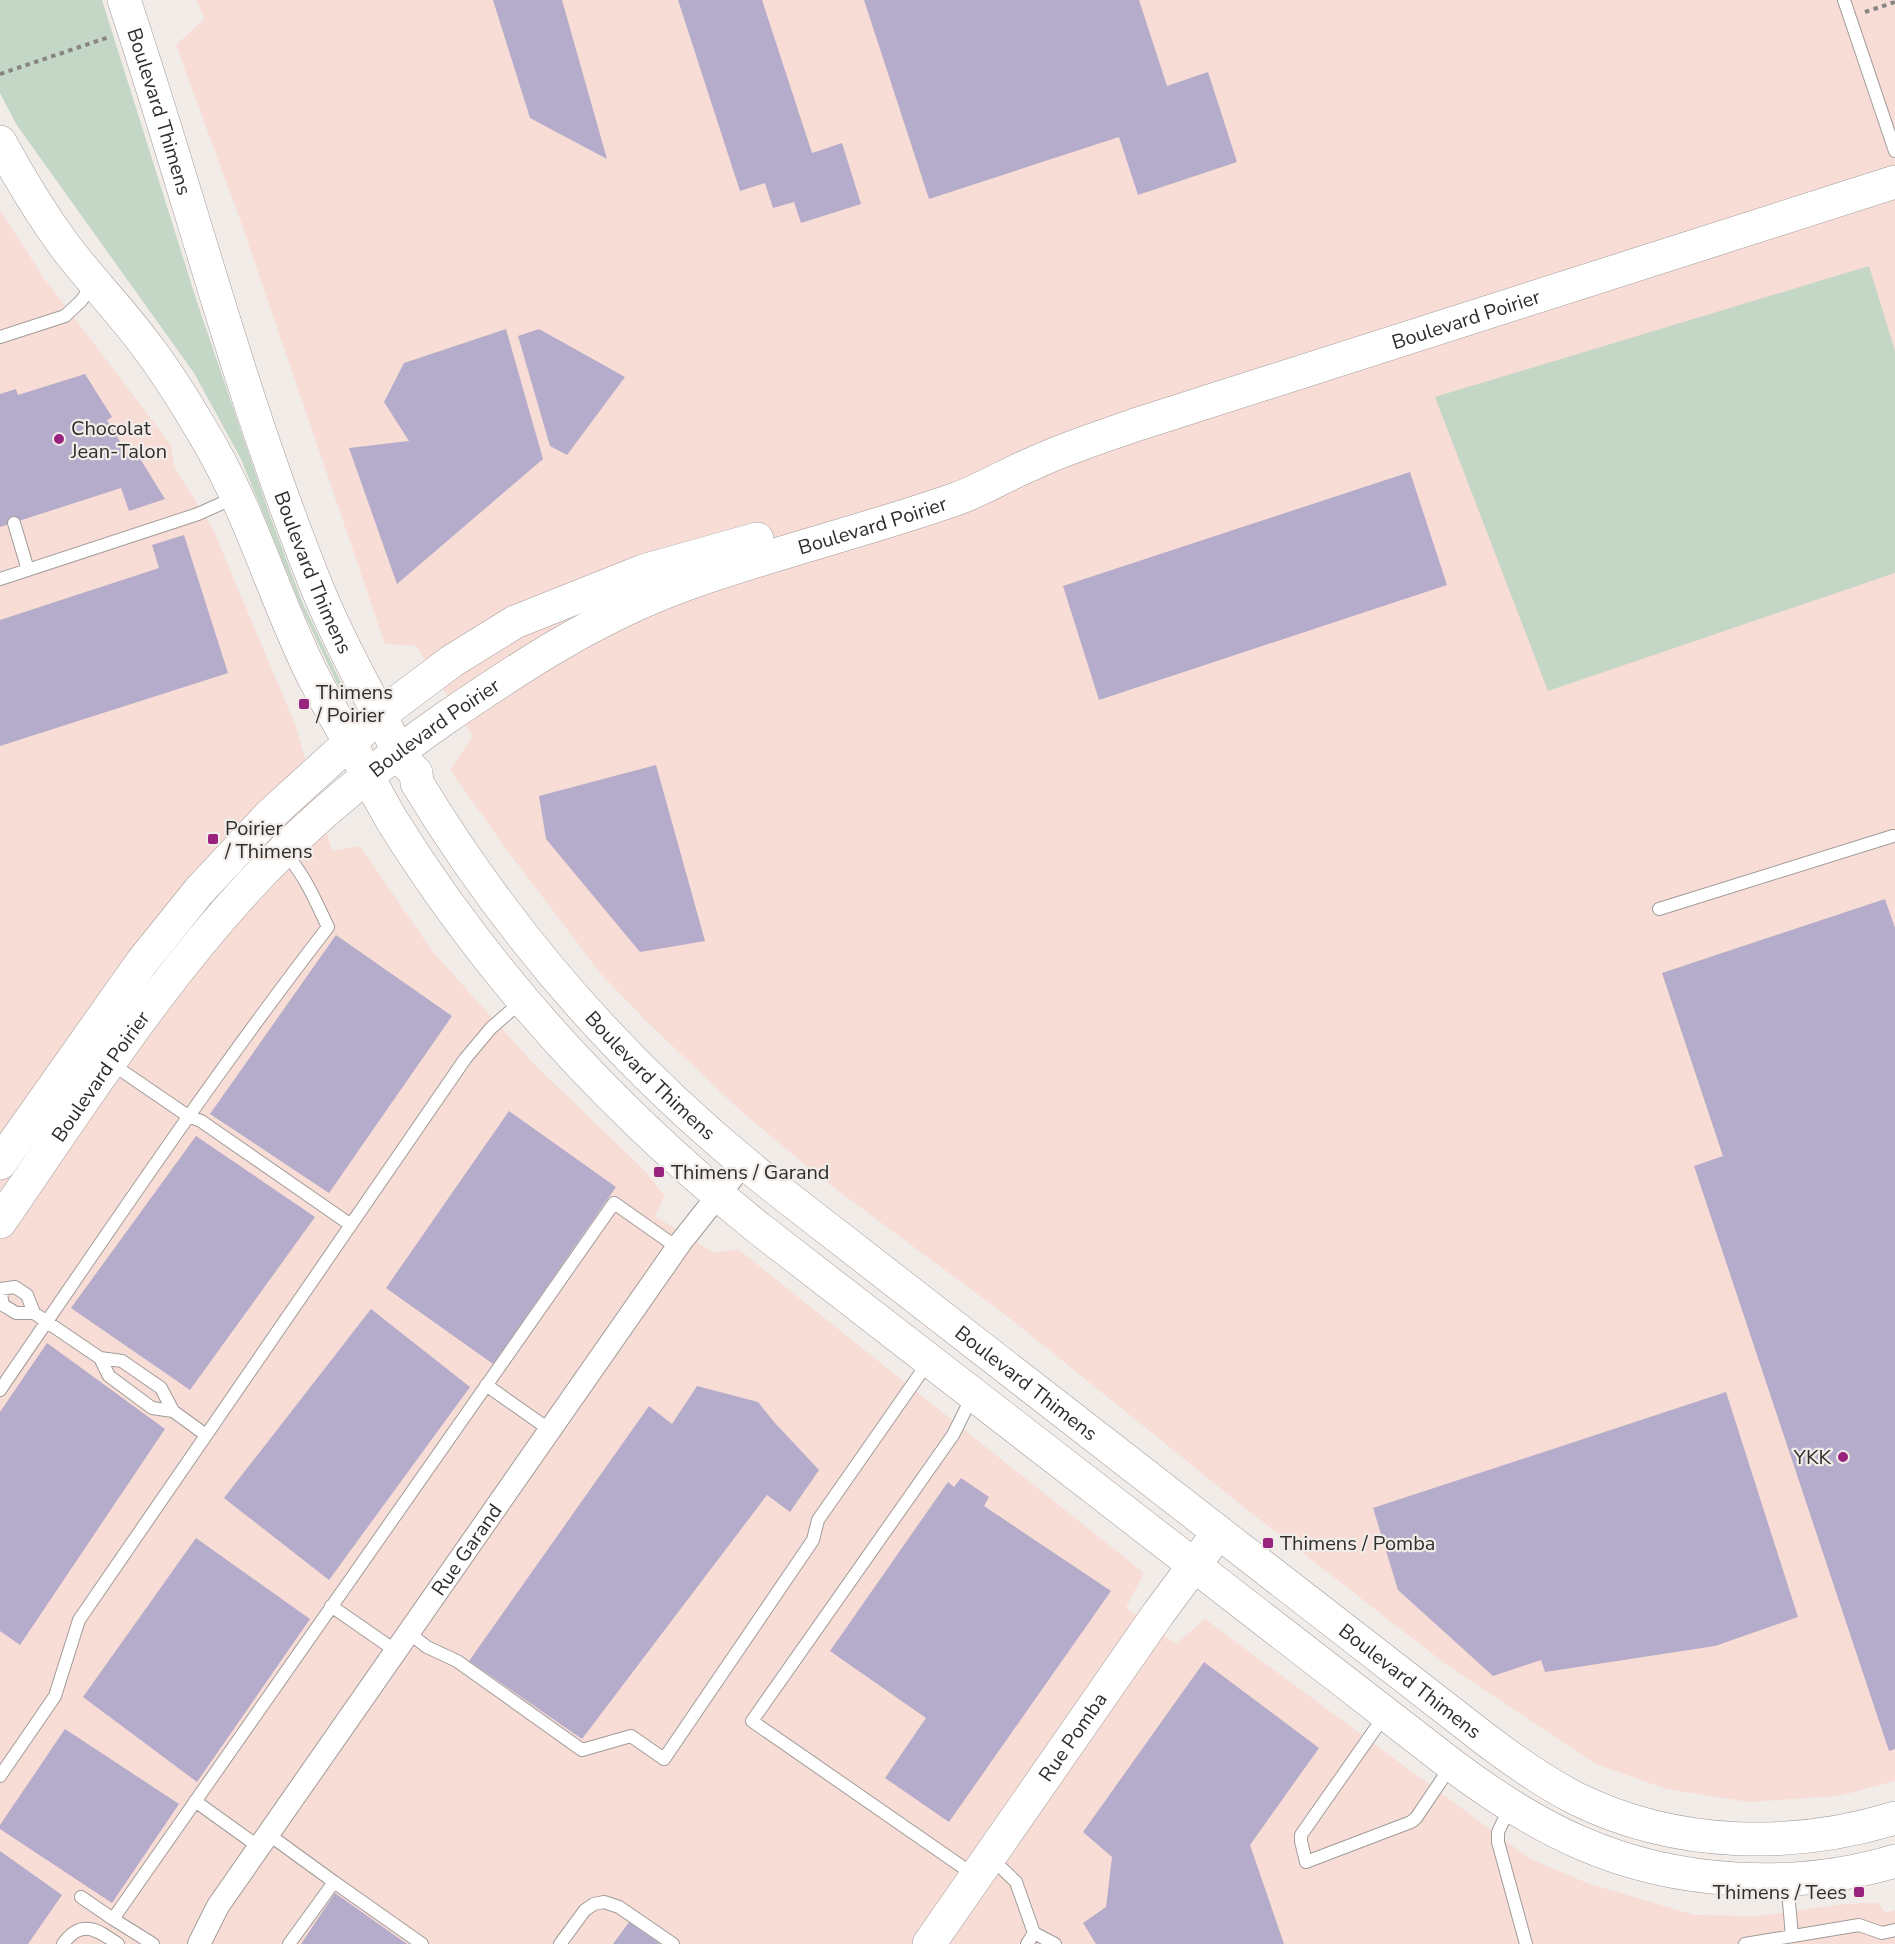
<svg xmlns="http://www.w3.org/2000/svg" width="1895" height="1944" font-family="'Nunito Sans',sans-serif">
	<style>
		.industrial { fill: #f7ddd5 }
		.green { fill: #c4d6c5 }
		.building { fill: #b5abca }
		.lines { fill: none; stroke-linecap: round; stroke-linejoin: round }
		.lane-casing { stroke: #a19b99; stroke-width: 14 }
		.street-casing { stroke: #a19b99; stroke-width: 24 }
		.secondary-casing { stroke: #a19b99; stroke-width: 34 }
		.path { stroke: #888482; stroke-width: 4; stroke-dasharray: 4.5 4.5; stroke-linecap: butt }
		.lane { stroke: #fff; stroke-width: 12 }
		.street { stroke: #fff; stroke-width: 22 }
		.secondary { stroke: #fff; stroke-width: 33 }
		.poi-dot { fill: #98227e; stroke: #f2ece9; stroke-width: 2 }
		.labels { text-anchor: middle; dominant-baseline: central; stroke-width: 4.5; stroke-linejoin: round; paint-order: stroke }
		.street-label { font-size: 20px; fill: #302e2d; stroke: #f2ece9 }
		.poi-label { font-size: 20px; fill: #302e2d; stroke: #f2ece9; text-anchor: start }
	</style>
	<rect width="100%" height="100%" fill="#f2ece9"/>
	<!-- industrial -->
	<path class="industrial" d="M197,0h1698v1781l-56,15 -90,6 -83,-13 -70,-25 -152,-101 -199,-155 -233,-188 -191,-142 -79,-66 -94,-89 -48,-50 -93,-123 -57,-80 23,-34 -57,-90 -31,-2 -142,-416 -67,-183 28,-26z
		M0,210l44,68 127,167 4,23 37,59 83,197 37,127 28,-5 73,106 100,111 112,108 20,25 -10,20 59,37 24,-4 406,324 -18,35 50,36 29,-25 324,239 58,25 108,32 64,1 85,-12 34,-1 8,10 9,-3v34h-1895z"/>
	<!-- green -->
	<path class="green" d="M0,0h102l96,305 71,208 34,91 43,89 -3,3 -41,-87 -61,-150 -47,-86 -178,-249 -16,-31z
		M1869,266l26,85v222l-347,118 -113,-294z"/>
	<!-- building -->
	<path class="building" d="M493,0h69l45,159 -77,-41z
		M678,0h84l50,153 30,-10 19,61 -60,19 -7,-21 -21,6 -8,-25 -25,8z
		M864,0h275l28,86 41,-14 29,90 -99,33 -19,-58 -190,62z
		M506,329l37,130 -146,125 -48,-136 60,-7 -25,-39 20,-39z
		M539,329l86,48 -58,78 -17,-9 -32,-110z
		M85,374l27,43 -5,3 25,41 7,-4 26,42 -36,12 -8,-23 -121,39v-133l16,-5 2,6z
		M1410,472l37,113 -348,115 -36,-114z
		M184,535l44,138 -228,73v-126l159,-52 -7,-23z
		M656,765l49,176 -65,11 -94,-113 -7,-43z
		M1885,899l10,29v821l-6,2 -195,-585 29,-10 -61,-183z
		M336,935l116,81 -123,177 -119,-79z
		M509,1111l107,76 -123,177 -107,-76z
		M196,1136l119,81 -125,173 -119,-82z
		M371,1309l99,78 -141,193 -105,-82z
		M47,1343l118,86 -145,216 -20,-14v-219z
		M697,1386l61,16 16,20 45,48 -29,42 -23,-17 -185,244 -113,-78 180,-255 23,18z
		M1726,1392l72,225 -83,29 -170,26 -4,-12 -48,16 -95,-86 -25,-82z
		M961,1478l28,19 -5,9 127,85 -162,231 -64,-44 41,-60 -96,-67 118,-169 6,5z
		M196,1538l114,81 -113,163 -114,-85z
		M1204,1662l115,86 -69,97 34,99h-188l-13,-21 23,-16 6,-50 -29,-25z
		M65,1729l114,75 -67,99 -112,-74v-4z
		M0,1851l62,44 -34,49h-28z
		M335,1893l72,51h-106z
		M629,1922l31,22h-47z"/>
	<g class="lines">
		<!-- lane casing -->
		<g class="lane-casing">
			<path id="lane" d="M1844,0l51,151
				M0,337l65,-21 16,-15 13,-18
				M14,523l14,47
				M0,579l198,-65 38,-17
				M1659,909l234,-73
				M112,1064l76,52 13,5 150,104
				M34,1313h-18l-13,-8 -3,-16 15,-2 12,8 7,18 13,9 53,36 22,3 39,27 12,23 -21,-3 -43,-32 -9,-18
				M486,1385l64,45
				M0,1390c107,-156 212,-313 328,-463 -13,-27 -24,-54 -45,-76
				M173,1411l33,24
				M331,1606l65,45
				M409,1633l18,14 30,14 125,89 49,-14 33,23 149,-219 5,-20 111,-159
				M1385,1715l-84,120v6l5,21 105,-40 5,-4 35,-52
				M0,1776l55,-80 24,-76 386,-561 26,-31 31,-27
				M195,1801l64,46
				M1510,1807l-12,25v10l28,102
				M268,1834l66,48 -45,62
				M990,1857l26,25 18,51 -7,11
				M974,1875l-222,-154 201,-286 14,-28 8,-10
				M1787,1880l5,56
				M334,1882l88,62
				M81,1897l32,22
				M1034,1933l21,11
				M63,1944c18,-26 35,-14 55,0
				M153,1944l-40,-25 501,-716 64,45
				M560,1944l25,-34 9,-6 10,-2 15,5 54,37
				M1745,1944l114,-19 23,8 13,-3"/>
		</g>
		<!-- street casing -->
		<g class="street-casing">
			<g id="street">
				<path id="s1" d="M199,1944l19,-38 463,-664 63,-79"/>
			</g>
		</g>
		<!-- secondary casing -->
		<g class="secondary-casing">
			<g id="secondary">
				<path id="s2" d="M124,0c66,196 116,398 194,590 23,56 53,108 81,162l7,11 10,10 1,10c94,155 215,292 357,404l711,552c29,22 60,44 92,60 98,48 215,51 318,19"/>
				<path d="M0,142c19,35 40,70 64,103 27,36 59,68 85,104 23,31 43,64 62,97 41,72 64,153 101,228 12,24 26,47 39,71 14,25 27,52 42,77 98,157 224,293 368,408l691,535c40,30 82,58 129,78 96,42 214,48 314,18"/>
				<path d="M0,1163l142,-201 57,-71 71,-76 110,-100 72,-54 63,-39 128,-51 114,-32"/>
				<path id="s3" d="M0,1222c88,-128 172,-261 283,-371 49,-49 104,-92 161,-132 76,-52 150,-101 237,-133 90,-33 184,-55 275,-87 26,-9 51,-25 78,-36 32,-15 67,-26 101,-38l760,-243"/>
				<path id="s4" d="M929,1944l229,-330 49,-66"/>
			</g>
		</g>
		<!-- path -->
		<path class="path" d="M1865,12l30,-10
			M0,74l109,-37"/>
		<!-- lane -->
		<use href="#lane" class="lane"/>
		<!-- street -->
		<use href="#street" class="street"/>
		<!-- secondary -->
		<use href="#secondary" class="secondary"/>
	</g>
	<!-- markers -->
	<g class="poi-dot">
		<circle cx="59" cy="439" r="6"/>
		<rect x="298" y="698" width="12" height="12" rx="3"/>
		<rect x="207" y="833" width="12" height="12" rx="3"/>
		<rect x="653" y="1166" width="12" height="12" rx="3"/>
		<circle cx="1843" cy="1457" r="6"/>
		<rect x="1262" y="1537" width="12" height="12" rx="3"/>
		<rect x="1853" y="1886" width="12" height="12" rx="3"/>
	</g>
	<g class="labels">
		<!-- street labels -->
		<g class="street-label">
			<text stroke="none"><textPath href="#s2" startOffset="117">Boulevard Thimens</textPath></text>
			<text stroke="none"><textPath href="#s3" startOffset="1778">Boulevard Poirier</textPath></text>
			<text stroke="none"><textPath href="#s3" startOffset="1149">Boulevard Poirier</textPath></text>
			<text stroke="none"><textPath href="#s2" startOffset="603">Boulevard Thimens</textPath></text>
			<text stroke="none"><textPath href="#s3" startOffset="663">Boulevard Poirier</textPath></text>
			<text stroke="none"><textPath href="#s2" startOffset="1215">Boulevard Thimens</textPath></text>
			<text stroke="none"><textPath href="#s3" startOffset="177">Boulevard Poirier</textPath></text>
			<text stroke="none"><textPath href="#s2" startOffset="1701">Boulevard Thimens</textPath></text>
			<text stroke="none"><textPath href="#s1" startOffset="477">Rue Garand</textPath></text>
			<text stroke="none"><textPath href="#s2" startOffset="2187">Boulevard Thimens</textPath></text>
			<text stroke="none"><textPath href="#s4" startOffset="252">Rue Pomba</textPath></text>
		</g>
		<!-- poi labels -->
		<g class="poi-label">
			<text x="71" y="428">Chocolat<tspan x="71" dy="23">Jean-Talon</tspan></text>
			<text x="316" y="692">Thimens<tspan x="316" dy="23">/ Poirier</tspan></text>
			<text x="225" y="828">Poirier<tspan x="225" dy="23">/ Thimens</tspan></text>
			<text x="671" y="1172">Thimens / Garand</text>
			<text x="1831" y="1457" text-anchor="end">YKK</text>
			<text x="1280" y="1543">Thimens / Pomba</text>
			<text x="1847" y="1892" text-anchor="end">Thimens / Tees</text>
		</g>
	</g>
</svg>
